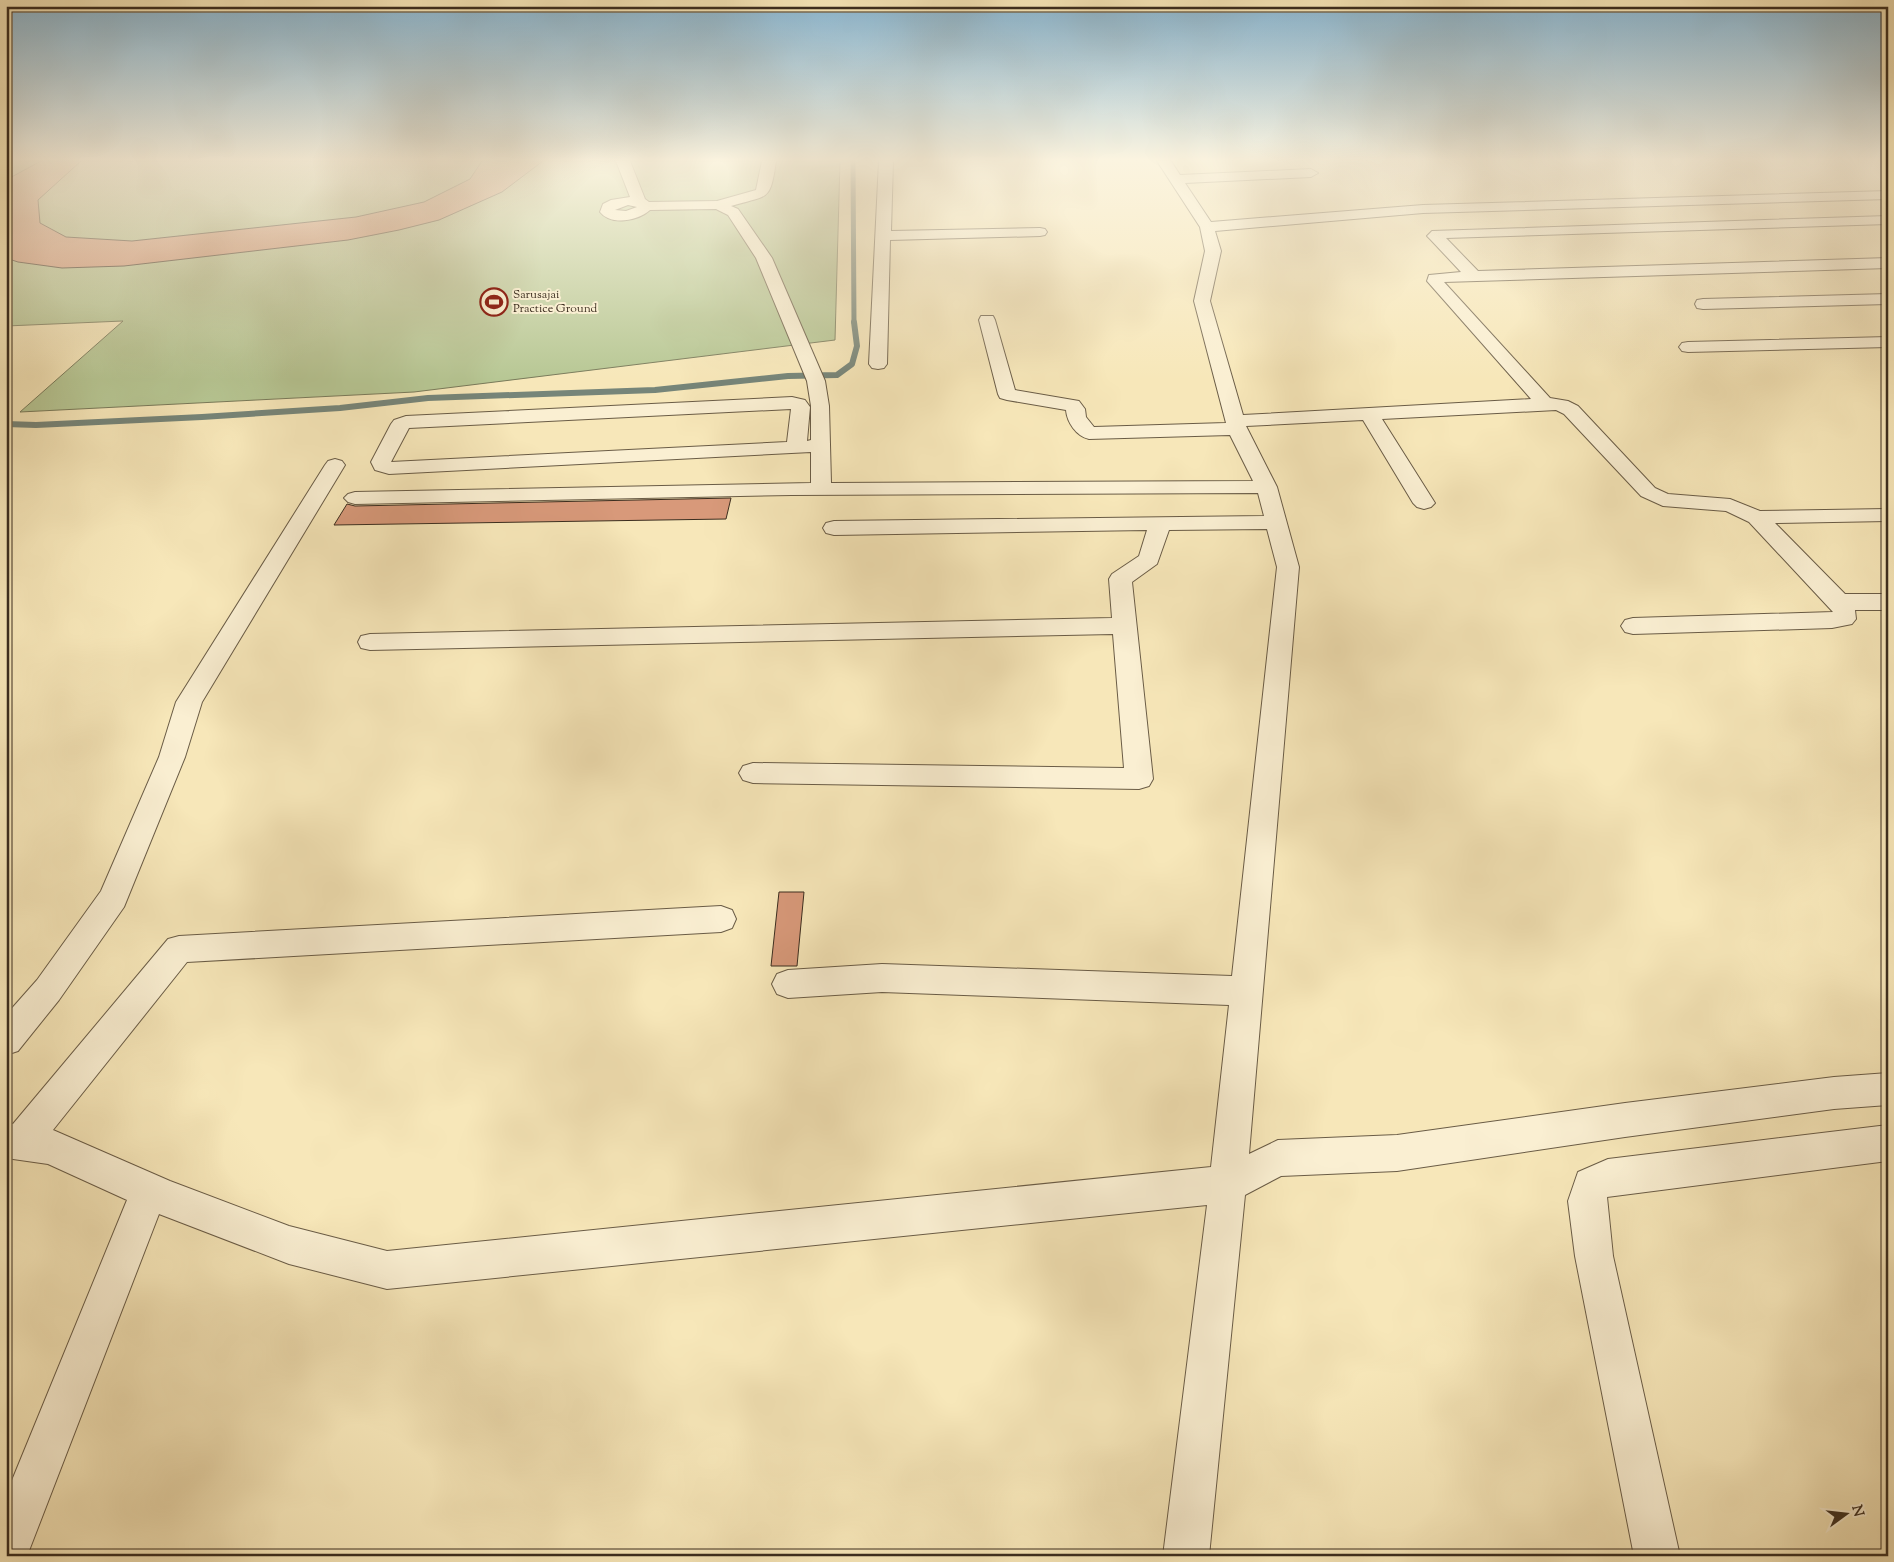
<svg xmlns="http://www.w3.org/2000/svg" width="1894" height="1562" font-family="'Sorts Mill Goudy',serif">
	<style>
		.green { fill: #b7c794; stroke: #797a5a }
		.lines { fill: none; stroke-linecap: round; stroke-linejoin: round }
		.stream-far1 { stroke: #768579; stroke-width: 5 }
		.stream { stroke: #768579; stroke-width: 6 }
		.building { fill: #d8997a; stroke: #3b2d1f }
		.minor-casing { stroke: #6a5c46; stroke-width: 2 }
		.minor { fill: #faefd2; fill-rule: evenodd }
		.labels { text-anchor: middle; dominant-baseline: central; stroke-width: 4; stroke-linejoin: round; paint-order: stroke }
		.far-poi-label { font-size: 12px; fill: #3b2d1f; stroke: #faefd2; text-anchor: start }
	</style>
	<rect width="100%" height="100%" fill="#f7e7b9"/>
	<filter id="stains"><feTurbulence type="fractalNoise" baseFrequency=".004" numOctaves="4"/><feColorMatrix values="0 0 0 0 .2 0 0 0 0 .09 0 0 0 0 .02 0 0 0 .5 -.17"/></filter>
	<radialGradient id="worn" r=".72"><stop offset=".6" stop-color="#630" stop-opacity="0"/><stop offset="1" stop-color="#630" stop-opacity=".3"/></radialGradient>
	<!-- green -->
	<path class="green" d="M6,161h834l-5,179 -421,52 -394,20 103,-91 -117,5z"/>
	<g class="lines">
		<!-- stream-far1 -->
		<path class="stream-far1" d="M853,161l1,162"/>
		<!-- stream -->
		<path class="stream" d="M6,424l30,1 166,-8 138,-9 88,-10 227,-8 133,-14 49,-1 15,-11 5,-18 -3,-24"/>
	</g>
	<!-- building -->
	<path class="building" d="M41,161h40l-43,39 2,23 26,14 66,4 224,-24 68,-15 46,-23 12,-18h61l-41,31 -63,28 -40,10 -51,10 -224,26 -62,2 -44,-6 -12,-4v-78z
		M731,498l-5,21 -392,6 13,-21 8,2z
		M779,892h25l-7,74h-26z"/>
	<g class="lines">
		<!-- minor casing -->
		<g class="minor-casing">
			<path id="minor" d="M616,161h14l15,38 4,3 68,-1 39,-11 6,-29h14c-6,41 -7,34 -45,45l7,3 34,49 53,123 4,25 2,77 422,-2 -23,-46 -141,4c-13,-3 -22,-17 -23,-29l-59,-10 -7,-2 -2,-4 -19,-74 2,-4h12l2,4 20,70 64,11 6,8 1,8 8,10 132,-4 -32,-122 11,-50 -5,-24 -43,-66h14l9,14 131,-6 7,4 -7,4 -126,6 26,39 212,-17 465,-14v8l-465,14 -208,18 6,20 -11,50 33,114 288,-16 -104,-118 2,-6 32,-3 -31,-33 -3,-3 5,-5 456,-15v8l-442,14 32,33 410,-13v10l-444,14 106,116 18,3 10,5 77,82 13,6 62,5 30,12 128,-2v12l-113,2 70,71h43v16h-33l1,9 -4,5 -20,4 -199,6 -8,-2 -4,-6 4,-6 8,-2 200,-6 -84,-90 -23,-11 -63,-5 -22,-10 -77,-82 -8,-4 -174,9 53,84 -4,4 -7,2 -7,-2 -4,-4 -50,-83 -117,6 31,61 22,80 -50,587 29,-14 119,-5 228,-32 209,-26 54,-4v32l-54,4 -209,28 -228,34 -116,5 -36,19 -36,361h-46l44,-351 -820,84 -98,-25 -130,-50 -132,342h-21v-61l121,-295 -79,-36 -42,-6v-35l7,1 155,-185 11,-3 542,-30 11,4 4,9 -4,9 -11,4 -534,30 -134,168 117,51 119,45 98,25 824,-84 18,-162 -347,-13 -94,6 -11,-4 -5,-10 5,-10 11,-4 94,-6 350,12 45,-409 -10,-38 -98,1 -12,34 -25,18 21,197 -4,7 -10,3 -386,-6 -10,-3 -4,-7 4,-7 10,-3 371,5 -11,-134 -743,16 -9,-2 -3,-6 3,-6 9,-2 742,-16 -3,-39 3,-5 27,-18 8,-26 -313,5 -8,-2 -3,-5 3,-5 8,-2 430,-5 -6,-23 -466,2 -437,9 -7,-2 -4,-4 4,-4 7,-2 456,-9v-31l-422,22 -14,-4 -4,-8 20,-38 3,-4 12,-4 386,-19 13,3 5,7 -3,34 4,-1v-34l-4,-25 -51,-123 -28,-43 -12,-6 -66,1c-12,11 -39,16 -50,2l3,-8 8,-4 19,-3zM628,205l9,2 -11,4 -11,-1zM791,409l-4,33 -396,20 18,-34z
				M879,161h14l-2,70 149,-3 5,1 2,3 -2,3 -5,1 -150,4 -3,124 -3,4 -6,1 -6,-1 -3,-4z
				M1888,294v10l-185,5 -6,-1 -2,-4 2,-4 6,-1z
				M1888,337v10l-200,5 -6,-1 -3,-4 3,-4 6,-1z
				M335,459l7,2 3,4 -143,237 -17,55 -61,150 -65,93 -41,51 -12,4v-40l31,-35 64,-89 58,-134 17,-55 149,-237 3,-4z
				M1888,1125v36l-281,36 6,59 67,300h-46l-59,-300 -7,-55 10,-29 30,-13z"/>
		</g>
		<!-- minor -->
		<use href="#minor" class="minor"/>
	</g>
	<!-- sky -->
	<linearGradient id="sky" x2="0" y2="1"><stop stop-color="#8ab8d4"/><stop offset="0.42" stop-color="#fbf4e0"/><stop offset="1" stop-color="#fbf4e0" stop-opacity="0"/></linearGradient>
	<rect width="1894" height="380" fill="url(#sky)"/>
	<!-- icons -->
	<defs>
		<g id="stadium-ring" transform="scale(1.4375)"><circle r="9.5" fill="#faefd2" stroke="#8f2418" stroke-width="1.5"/><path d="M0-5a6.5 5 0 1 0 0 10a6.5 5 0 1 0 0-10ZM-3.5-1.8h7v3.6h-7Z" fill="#8f2418"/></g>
	</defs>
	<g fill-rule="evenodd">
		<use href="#stadium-ring" x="494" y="302"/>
	</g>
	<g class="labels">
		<!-- far-poi labels -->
		<g class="far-poi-label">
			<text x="513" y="295">Sarusajai<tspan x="513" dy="14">Practice Ground</tspan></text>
		</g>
	</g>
	<!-- margin -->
	<rect width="1894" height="1562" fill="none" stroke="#f7e7b9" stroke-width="25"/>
	<rect x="8" y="8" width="1879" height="1547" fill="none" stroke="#3b2d1f" stroke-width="2.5"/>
	<rect x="12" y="12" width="1869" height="1537" fill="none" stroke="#3b2d1f"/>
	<!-- north arrow -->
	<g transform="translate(1846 1514) rotate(75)" stroke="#faefd2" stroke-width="4" paint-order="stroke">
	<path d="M0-4L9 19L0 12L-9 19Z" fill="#3b2d1f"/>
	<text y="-8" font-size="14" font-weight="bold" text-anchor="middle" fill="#3b2d1f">N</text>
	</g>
	<rect width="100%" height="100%" filter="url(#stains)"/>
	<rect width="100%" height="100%" fill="url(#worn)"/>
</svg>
